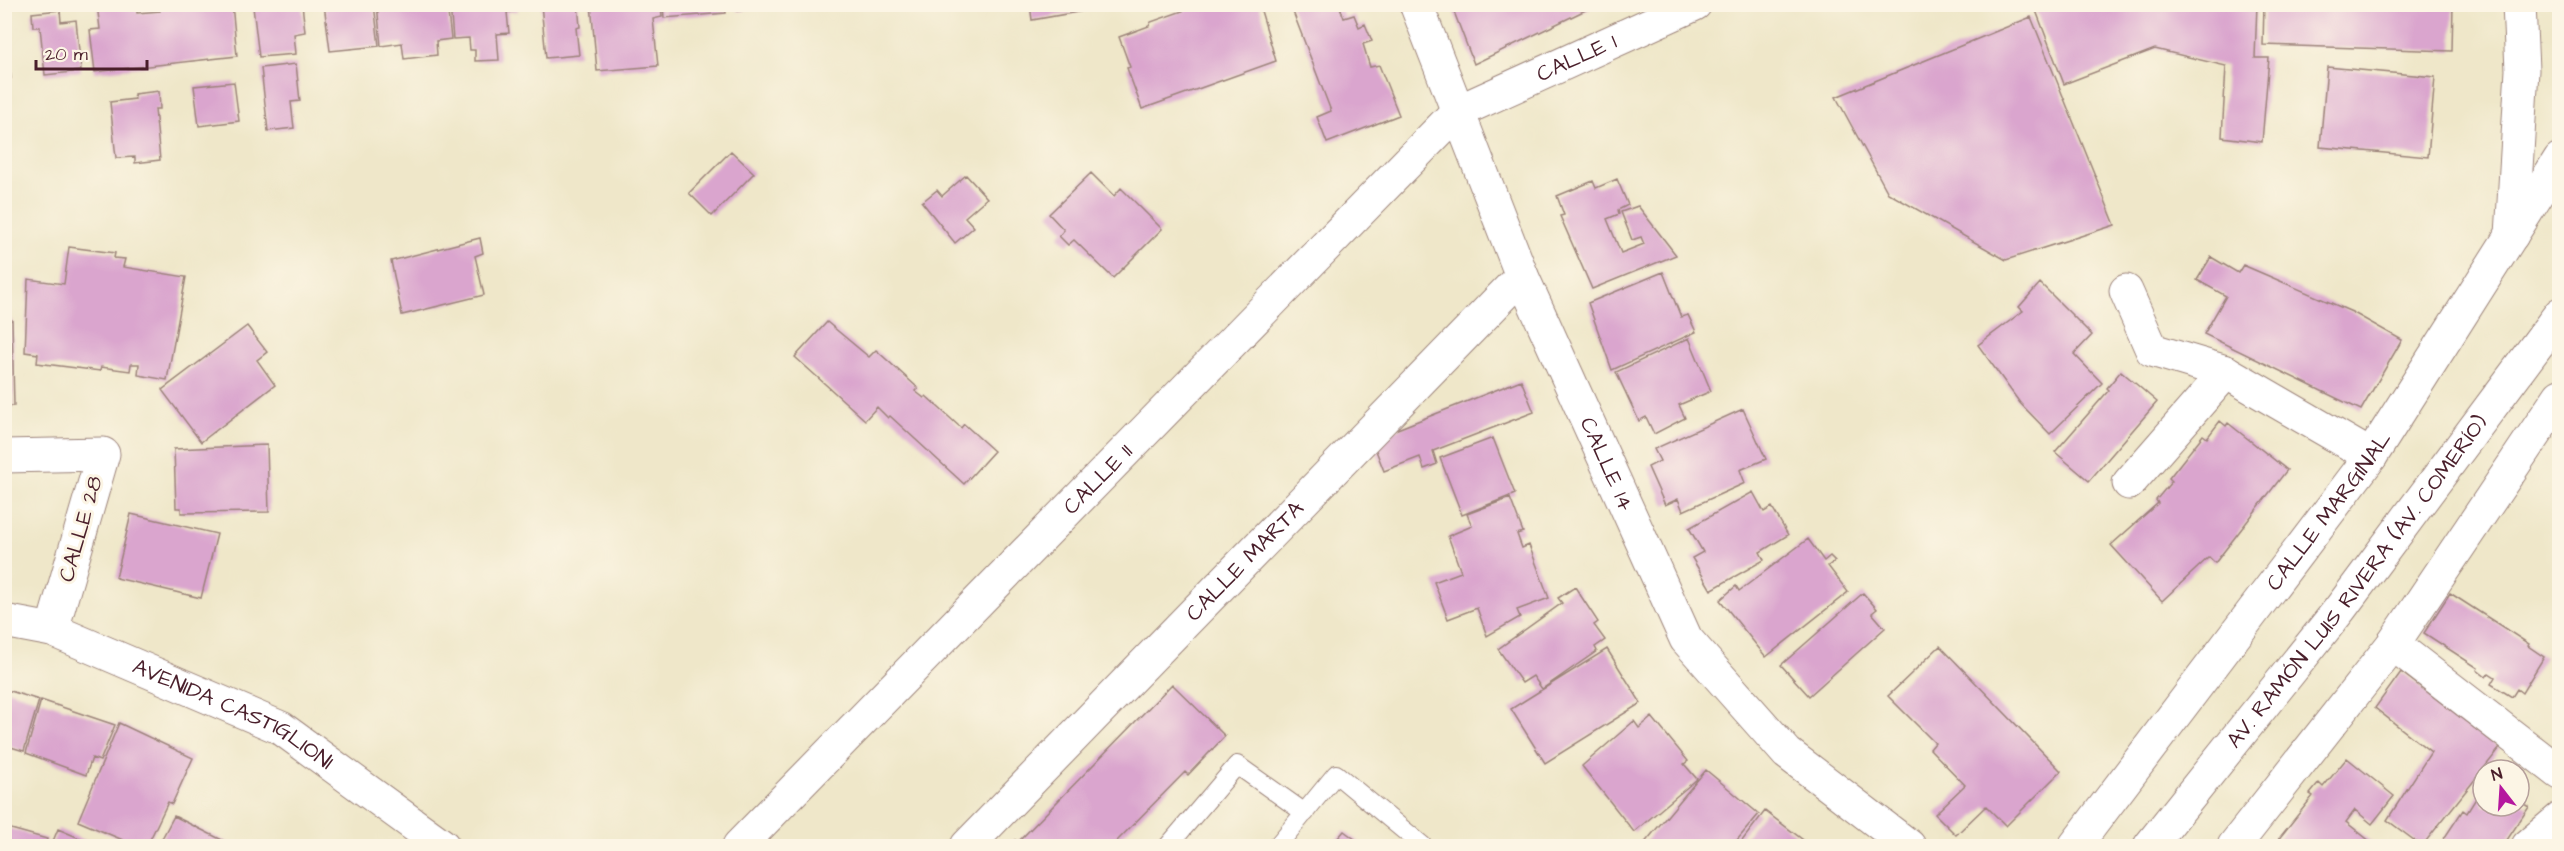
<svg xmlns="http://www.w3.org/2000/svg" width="2564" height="851" font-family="'Architects Daughter',sans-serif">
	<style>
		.building { fill: #daa5ce }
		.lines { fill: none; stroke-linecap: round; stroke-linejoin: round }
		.service-casing { stroke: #9c837a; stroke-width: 20 }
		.minor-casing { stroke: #9c837a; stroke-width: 35 }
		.tertiary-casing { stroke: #9c837a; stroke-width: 35 }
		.primary-casing { stroke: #9c837a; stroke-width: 35 }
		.service { stroke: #fff; stroke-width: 18 }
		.minor { stroke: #fff; stroke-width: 33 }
		.tertiary { stroke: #fff; stroke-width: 33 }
		.primary { stroke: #fff; stroke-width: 33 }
		.labels { text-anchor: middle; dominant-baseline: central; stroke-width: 6; stroke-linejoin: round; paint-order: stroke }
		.street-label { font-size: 22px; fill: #4a1f2b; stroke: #fcf5e5 }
	</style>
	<rect width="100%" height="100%" fill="#fcf5e5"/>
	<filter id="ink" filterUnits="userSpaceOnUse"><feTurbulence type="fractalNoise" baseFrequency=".0167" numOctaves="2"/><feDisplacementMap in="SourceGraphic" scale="12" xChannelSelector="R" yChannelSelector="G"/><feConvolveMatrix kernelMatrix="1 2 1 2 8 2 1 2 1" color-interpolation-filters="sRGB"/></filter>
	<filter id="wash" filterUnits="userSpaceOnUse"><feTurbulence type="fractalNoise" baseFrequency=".008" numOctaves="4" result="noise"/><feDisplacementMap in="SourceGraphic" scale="24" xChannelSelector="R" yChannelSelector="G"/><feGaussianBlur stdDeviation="1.35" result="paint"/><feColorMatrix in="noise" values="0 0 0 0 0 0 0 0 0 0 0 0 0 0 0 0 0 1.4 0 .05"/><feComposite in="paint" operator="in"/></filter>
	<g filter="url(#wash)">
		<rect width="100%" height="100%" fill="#efe7c9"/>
		<g id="blocks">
			<!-- building -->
			<path class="building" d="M97,4h39l1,9 23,-2v-7h72l5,52 -142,16 -5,-42 10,-1z
				M246,4h56l3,28 -11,2 2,20 -37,3 -6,-50 -6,1z
				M324,4h50l5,42 -49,5z
				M377,4h70l4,35 -15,2 1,14 -33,4 -2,-16 -21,3z
				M450,4h67l1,7 -11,1 2,21 -12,1 2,26 -24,1v-11h-5l-1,-12 -16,1z
				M541,4h37l2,23 -4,1 3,27 -33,3z
				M591,4h70l1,13 -9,2 5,47 -61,5z
				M663,4h62l1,9 -62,5z
				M1030,4h64v5l-62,11z
				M1202,4h57l17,57 -134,48 -15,-41 3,-1 -11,-30 30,-11 2,-4z
				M1290,4h49l5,14 10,-3 5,12 6,-3 7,17 -9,3 7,23 9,-2 20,50 -72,28 -10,-26 14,-6z
				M1451,4h147l-124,60z
				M2043,4h214l-2,54h14l-7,84 -40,-5 4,-71 -71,-17 -91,35 -29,-76z
				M2264,4h189l-1,47 -189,-6z
				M736,5h44v1l-43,5z
				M60,10l1,12 15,-2 5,51 -36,4 -5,-48h-7l-1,-14z
				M2031,17l84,208 -109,35 -118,-67 -52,-96z
				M4,28l7,50 -7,1z
				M296,64l4,37 -9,1 3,26 -26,3 -7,-63z
				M2327,67l108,10 -7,80 -108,-10z
				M234,82l5,39 -40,5 -5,-40z
				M159,91l1,18h-5l5,51 -25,3v-6l-19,1 -6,-56 25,-3 -1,-5z
				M731,151l23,22 -42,43 -23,-23z
				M1091,173l23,23 7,-8 41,41 -49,49 -39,-38 -6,5 -9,-9 5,-6 -15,-16z
				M966,175l21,23 -22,19 9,10 -19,16 -33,-41 15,-12 5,6z
				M1617,179l11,26 -10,5 1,4 -12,5 14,34 23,-9 -3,-7 -9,3 -11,-28 17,-6 38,49 -84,34 -32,-73 4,-1 -7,-19 36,-15 3,7z
				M480,238l3,15 -8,3 9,39 -82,20 -11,-54z
				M69,247l46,6 -1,5 11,1 -2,8 63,10 -19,103 -29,-5 1,-11h-8l-1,7 -29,-4 -1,4 -63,-8 1,-9 -13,-2 3,-73 36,5z
				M2211,257l27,16 5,-8 109,47 50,28 -41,70 -157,-76 22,-38 -29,-16z
				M1663,272l18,45 7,-2 8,17 -84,38 -24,-67z
				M2040,283l52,52 -18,19 28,29 -52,51 -30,-31 -42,-58 45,-34 -4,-4z
				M4,320h8l2,86h-10z
				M827,322l42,35 7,-7 42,38 -3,3 9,7 2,-2 35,32 3,-4 30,27 -30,33 -74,-68 -2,2 -11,-11 -12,13 -70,-63z
				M247,326l20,26 -10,8 18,25 -74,57 -39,-52z
				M1689,338l22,53 -32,14 6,13 -31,16 -8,-17 -7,4 -23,-49z
				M2121,371l36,31 -68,79 -34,-29 54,-62 -2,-2z
				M1521,380l13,32 -101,39 4,13 -13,5 -4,-12 -36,14 -9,-23 15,-16z
				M1743,409l23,50 -26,11 5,13 -62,28 -5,-12 -13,6 -17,-38 12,-6 -6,-12z
				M2220,421l6,5 2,-3 59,47 -72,93 -6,-6 -47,44 -51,-56 47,-42 -2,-3 16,-19 -3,-3 34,-43 4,3z
				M1493,438l22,56 -53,21 -22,-57z
				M267,445l2,67 -88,1v-5h-5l-2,-59z
				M1753,492l11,20 8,-5 16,28 -28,17 4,8 -53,30 -19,-32 11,-6 -14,-24z
				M1510,498l13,34 -6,2 5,14 7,-3 20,53 -32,12 3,7 -33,19 -10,-28 -29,11 -14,-37 27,-10 -13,-36 24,-10 -5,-12z
				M131,514l86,20 -16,64 -85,-20z
				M1808,539l16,22 6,-5 5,5 -7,5 20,26 -82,65 -46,-57 16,-14 3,5z
				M1575,587l23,35 -4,3 11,15 -10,7 2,4 -55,38 -9,-13 -11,7 -24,-34 64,-46 -4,-5z
				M1863,593l14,16 -5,4 13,15 -76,68 -28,-31z
				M2450,593l79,51 -1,2 16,11 -22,36 -5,-4 -5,8 -21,-13 4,-7 -6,-4 -3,4 -9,-7 1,-2 -54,-35z
				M1940,646l121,125 -55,55 -20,-20 -30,29 -21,-21 30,-29 -35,-36 5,-6 -47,-47z
				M1607,649l34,54 -96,60 -34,-54z
				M2401,672l99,76 -78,98 -35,-26 44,-68 -56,-44z
				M1172,684l53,52 -37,39 -3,-3 -73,74h-103l6,-6 2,3z
				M4,689l35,11 -15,51 -20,-6z
				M41,700l74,25 -15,36 -8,-3 -6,17 -60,-22z
				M1652,717l36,44 -4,3 13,15 -63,53 -52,-66 52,-45 5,7z
				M119,723l74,35 -21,46 -4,-2 -21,44h-10l-59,-25z
				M2347,758l47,38 -22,28 -17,-14 -9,12 30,24h-103l40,-50 -3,-2 9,-11 4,4z
				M1706,770l53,44 -27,32h-90z
				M2483,776v30h36v-5l10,6 -26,39h-50l-10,-6 20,-30 4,3 13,-21 -5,-3z
				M1765,811l46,35h-73z
				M174,816l60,30h-76z
				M4,827l43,12 -2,7h-41z
				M58,829l40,17h-47z
				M1344,831l20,15h-33z"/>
		</g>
	</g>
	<g filter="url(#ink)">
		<use href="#blocks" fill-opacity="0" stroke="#9c837a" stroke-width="1.5"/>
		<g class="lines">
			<!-- service casing -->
			<g class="service-casing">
				<path id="service" d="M1168,846l69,-81 68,48
					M1277,846l59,-72 87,72"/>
			</g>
			<!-- minor casing -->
			<g class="minor-casing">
				<g id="minor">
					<path id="s1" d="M1416,4l106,272 164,363 101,114 122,93"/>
					<path d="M2126,291l26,59 74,22 145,84"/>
					<path d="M4,456l99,-2 -51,176"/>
					<path d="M2129,483l97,-111"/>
					<path id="s2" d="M4,621l48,9 229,98 162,118"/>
					<path d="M2393,644l167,129"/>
					<path id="s3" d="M739,846l718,-734 238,-108"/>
					<path id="s4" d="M967,846l555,-570"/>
					<path id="s5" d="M2075,846l296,-390 189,-297"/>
					<path d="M2528,846l32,-27"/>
				</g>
			</g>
			<!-- tertiary casing -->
			<g class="tertiary-casing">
				<path id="tertiary" d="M2512,235l10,-165 -3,-66"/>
			</g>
			<!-- primary casing -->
			<g class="primary-casing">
				<g id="primary">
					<path id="s6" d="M2150,846l190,-237 220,-295"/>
					<path d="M2234,846l159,-202 167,-248"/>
				</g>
			</g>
			<!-- service -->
			<use href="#service" class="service"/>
			<!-- minor -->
			<use href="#minor" class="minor"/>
			<!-- tertiary -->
			<use href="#tertiary" class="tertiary"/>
			<!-- primary -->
			<use href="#primary" class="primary"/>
		</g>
	</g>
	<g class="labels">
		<!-- street labels -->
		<g class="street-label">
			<text stroke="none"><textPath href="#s3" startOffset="1158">CALLE 1</textPath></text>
			<text stroke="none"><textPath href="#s1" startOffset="498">CALLE 14</textPath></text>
			<text stroke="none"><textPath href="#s3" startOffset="513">CALLE 11</textPath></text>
			<text stroke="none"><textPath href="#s5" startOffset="420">CALLE MARGINAL</textPath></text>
			<text transform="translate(81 529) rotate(-74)">CALLE 28</text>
			<text stroke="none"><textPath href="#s4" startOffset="398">CALLE MARTA</textPath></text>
			<text stroke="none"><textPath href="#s6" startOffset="336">AV. RAMÓN LUIS RIVERA (AV. COMERÍO)</textPath></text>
			<text stroke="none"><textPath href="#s2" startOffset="249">AVENIDA CASTIGLIONI</textPath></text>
		</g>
	</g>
	<!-- margin -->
	<rect width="2564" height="851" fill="none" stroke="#fcf5e5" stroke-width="24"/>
	<!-- north arrow -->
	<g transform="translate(2501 788) rotate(343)"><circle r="28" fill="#fcf5e5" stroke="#b59f9b" stroke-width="1.5"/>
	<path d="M0-4.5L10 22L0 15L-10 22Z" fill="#b5179e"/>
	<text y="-9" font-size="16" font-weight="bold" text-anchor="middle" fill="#4a1f2b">N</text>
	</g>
	<!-- scale -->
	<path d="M36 60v9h111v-9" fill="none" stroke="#4a1f2b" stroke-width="3"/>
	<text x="45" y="60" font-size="18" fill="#4a1f2b" stroke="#fcf5e5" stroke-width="4.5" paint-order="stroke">20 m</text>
</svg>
